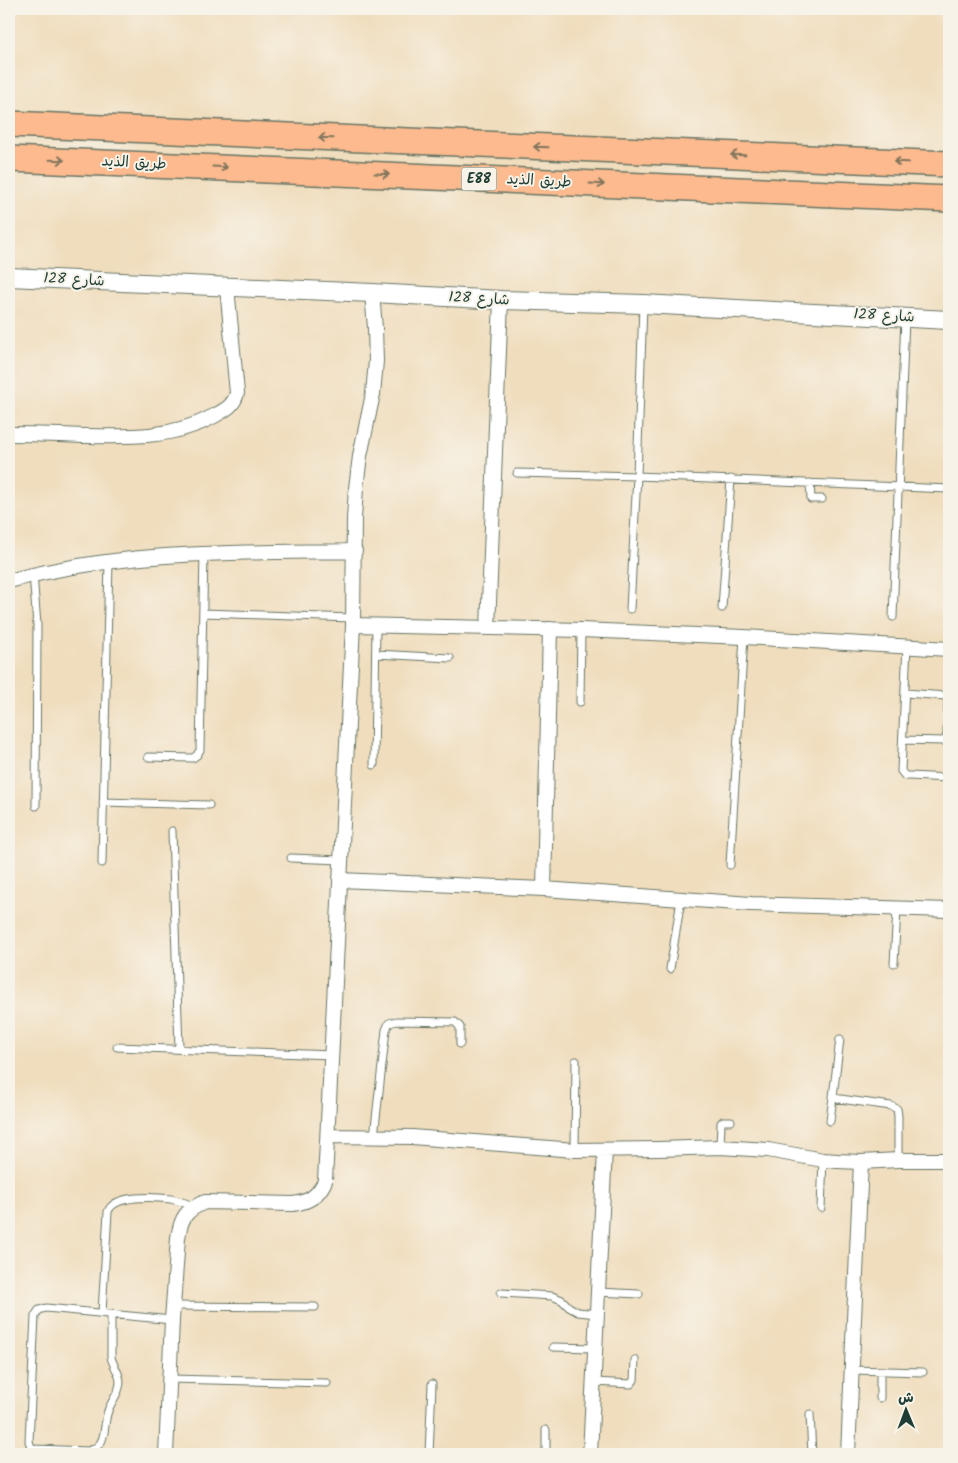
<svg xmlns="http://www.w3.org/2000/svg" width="958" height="1463" font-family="Kalam,'Playpen Sans Arabic',sans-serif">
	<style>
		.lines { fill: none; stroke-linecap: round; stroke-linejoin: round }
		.service-casing { stroke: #687564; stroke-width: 9 }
		.minor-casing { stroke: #687564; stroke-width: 16 }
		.tertiary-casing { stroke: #687564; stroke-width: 20 }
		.motorway-casing { stroke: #687564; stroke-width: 28 }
		.service { stroke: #fff; stroke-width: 7 }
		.minor { stroke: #fff; stroke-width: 14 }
		.tertiary { stroke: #fff; stroke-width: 18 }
		.motorway { stroke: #fcba8e; stroke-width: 25 }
		.oneway { stroke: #82755c }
		.labels { text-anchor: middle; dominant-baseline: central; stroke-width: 4; stroke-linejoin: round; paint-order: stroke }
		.shield { fill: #f7f3e8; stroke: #60746a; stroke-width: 1 }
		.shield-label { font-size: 14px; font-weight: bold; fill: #1f3d34 }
		.street-label { font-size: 15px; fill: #1f3d34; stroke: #f7f3e8 }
	</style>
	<rect width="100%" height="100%" fill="#f7f3e8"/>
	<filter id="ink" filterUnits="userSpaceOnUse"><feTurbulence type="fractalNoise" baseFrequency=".02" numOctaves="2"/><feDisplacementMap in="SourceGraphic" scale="10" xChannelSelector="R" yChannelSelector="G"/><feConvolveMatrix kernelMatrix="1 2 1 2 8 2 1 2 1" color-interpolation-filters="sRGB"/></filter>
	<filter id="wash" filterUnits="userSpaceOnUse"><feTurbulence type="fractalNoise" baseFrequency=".0096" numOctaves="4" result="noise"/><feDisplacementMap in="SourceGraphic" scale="20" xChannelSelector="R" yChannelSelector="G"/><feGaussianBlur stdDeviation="1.12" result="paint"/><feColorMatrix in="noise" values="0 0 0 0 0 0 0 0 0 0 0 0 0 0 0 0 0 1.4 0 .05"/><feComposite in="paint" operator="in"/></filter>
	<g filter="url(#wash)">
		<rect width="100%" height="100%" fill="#f0ddbd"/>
	</g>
	<g filter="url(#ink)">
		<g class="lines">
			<!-- service casing -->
			<g class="service-casing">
				<path id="service" d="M517,473l120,3 312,13
					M810,483l1,16h11
					M33,574l4,51 -1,181
					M722,608l9,-129
					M630,609l7,-133 6,-171
					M203,613l150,5
					M893,617l12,-299
					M907,646l-6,125 4,5h4l40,2
					M376,654l74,4
					M580,702l1,-72
					M903,740l40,1 2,-1 2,-5 1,-34 -2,-5 -41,-3
					M148,757l45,1 4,-3 3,-5 4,-196
					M374,765l2,-140
					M103,802l106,3
					M172,831l7,218
					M291,858l50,2
					M102,863l7,-302
					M730,865l14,-228
					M894,963l3,-54
					M670,969l11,-69
					M117,1047l215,8
					M833,1098l58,8 6,3 1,7v44
					M830,1121l10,-82
					M374,1136l12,-106 3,-7 8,-2 58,1 5,5v17
					M720,1147l1,-24 2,-2h8
					M575,1150l1,-89
					M821,1208l2,-48
					M598,1292l41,2
					M501,1293l51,3 10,4 7,7 9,5 19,2
					M173,1306l142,1
					M102,1313l6,-101c5,-18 48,-15 63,-13 8,2 15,4 23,7
					M111,1314v43c2,9 9,16 9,25 0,11 -9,19 -12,29 -4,10 -2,22 -7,31 -3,5 -7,7 -13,9l-54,-2 -3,-2 -2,-6 6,-125 4,-6 7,-2 126,12
					M553,1347l42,1
					M852,1370l71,2
					M169,1379l158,4
					M594,1382l37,2 3,-4 1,-20
					M880,1398v-27
					M810,1414l2,40
					M429,1454l3,-70
					M546,1454v-24"/>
			</g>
			<!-- minor casing -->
			<g class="minor-casing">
				<path id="minor" d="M9,434c26,0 51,1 77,2 44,1 88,2 128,-20 11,-6 20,-10 23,-23l-10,-106
					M9,581c115,-31 228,-28 346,-30
					M353,625l228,5 163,7 205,12
					M488,628l13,-328
					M340,880l204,9 207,15 198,6
					M544,889l6,-260
					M328,1136l84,1 163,13 84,-1 61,-2 48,3 55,10 15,1 23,1 37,-2h51
					M166,1454l6,-134 6,-82c3,-21 8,-28 27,-36l88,2c16,-2 25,-8 32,-23l28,-556 1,-106 2,-31 4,-32 13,-62 3,-33 -1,-33 -3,-35
					M590,1454l15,-304
					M848,1454l13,-292"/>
			</g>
			<!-- tertiary casing -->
			<g class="tertiary-casing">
				<path id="tertiary" d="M9,277l363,16 129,7 142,4 306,16"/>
			</g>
			<!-- motorway casing -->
			<g class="motorway-casing">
				<path id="motorway" d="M9,124l940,40
					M9,159l940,40"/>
			</g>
			<!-- service -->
			<use href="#service" class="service"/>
			<!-- minor -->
			<use href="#minor" class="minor"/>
			<!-- tertiary -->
			<use href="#tertiary" class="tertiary"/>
			<!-- motorway -->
			<use href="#motorway" class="motorway"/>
		</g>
		<!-- one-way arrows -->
		<defs><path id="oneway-shaft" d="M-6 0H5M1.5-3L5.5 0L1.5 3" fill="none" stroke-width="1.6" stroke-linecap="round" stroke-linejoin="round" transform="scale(1.25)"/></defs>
		<g class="oneway">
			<use href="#oneway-shaft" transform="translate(326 138) rotate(-178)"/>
			<use href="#oneway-shaft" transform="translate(541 147) rotate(-178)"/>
			<use href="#oneway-shaft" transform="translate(738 155) rotate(-178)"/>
			<use href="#oneway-shaft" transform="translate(57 160) rotate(2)"/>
			<use href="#oneway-shaft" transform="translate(901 162) rotate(-178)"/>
			<use href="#oneway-shaft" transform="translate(220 167) rotate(3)"/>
			<use href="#oneway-shaft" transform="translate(382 174) rotate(3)"/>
			<use href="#oneway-shaft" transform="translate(597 184) rotate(3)"/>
		</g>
	</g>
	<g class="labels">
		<!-- shield labels -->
		<rect class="shield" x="461.5" y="167.5" width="35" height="23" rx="4"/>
		<g class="shield-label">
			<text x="479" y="179">E88</text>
		</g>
		<!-- street labels -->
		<g class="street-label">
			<text transform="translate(134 163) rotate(3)">طريق الذيد</text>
			<text transform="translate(539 181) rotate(3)">طريق الذيد</text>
			<text transform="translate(74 280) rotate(3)">شارع 128</text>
			<text transform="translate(479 299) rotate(3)">شارع 128</text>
			<text transform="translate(884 316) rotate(3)">شارع 128</text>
		</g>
	</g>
	<!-- margin -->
	<rect width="958" height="1463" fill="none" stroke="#f7f3e8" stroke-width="30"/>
	<!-- north arrow -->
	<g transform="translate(906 1410) rotate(359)" stroke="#f7f3e8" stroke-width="4" paint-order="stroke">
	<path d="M0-4L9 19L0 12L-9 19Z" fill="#1f3d34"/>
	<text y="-8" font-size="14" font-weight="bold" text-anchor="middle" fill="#1f3d34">ش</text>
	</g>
</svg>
